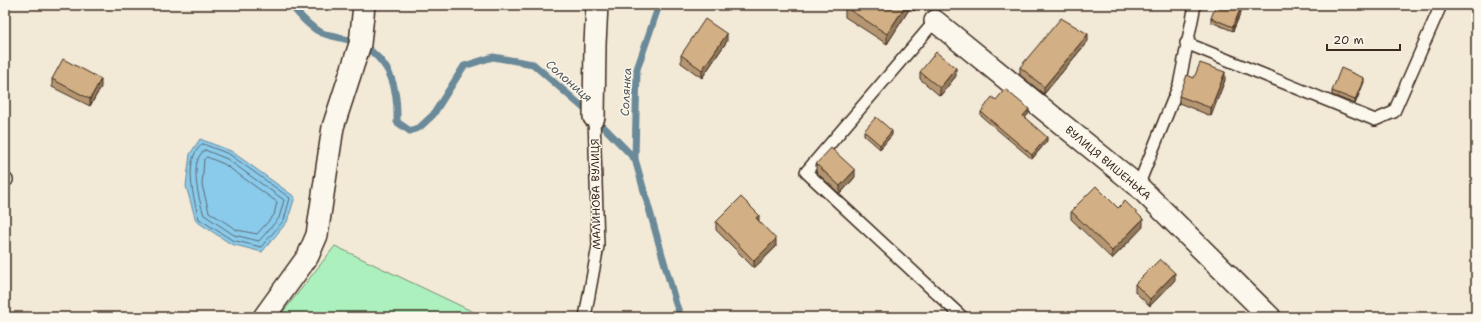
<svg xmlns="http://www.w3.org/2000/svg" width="1481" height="322" font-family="'Shantell Sans',sans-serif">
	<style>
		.green { fill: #acf1bd; stroke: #748e6e }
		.water { fill: #8acaeb; stroke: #6a8a99 }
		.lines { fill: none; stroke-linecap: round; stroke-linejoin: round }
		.shore { stroke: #5b6a70; stroke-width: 1 }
		.stream { stroke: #6a8a99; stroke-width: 7 }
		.lane-casing { stroke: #3b2a1e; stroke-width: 14 }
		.street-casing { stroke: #3b2a1e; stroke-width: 24 }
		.lane { stroke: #fbf7ec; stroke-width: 11 }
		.street { stroke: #fbf7ec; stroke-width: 21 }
		.wall { fill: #b59672; stroke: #3b2a1e }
		.shaded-wall { fill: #937a5c; stroke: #3b2a1e }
		.building { fill: #d2af84; stroke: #3b2a1e }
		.labels { text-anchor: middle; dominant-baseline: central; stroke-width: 3; stroke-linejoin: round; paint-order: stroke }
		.street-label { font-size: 11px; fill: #3b2a1e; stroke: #fbf7ec }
		.water-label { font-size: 12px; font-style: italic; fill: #535a5c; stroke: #fbf7ec }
	</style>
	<rect width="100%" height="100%" fill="#f3e9d7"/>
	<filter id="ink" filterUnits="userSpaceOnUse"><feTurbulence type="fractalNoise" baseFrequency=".025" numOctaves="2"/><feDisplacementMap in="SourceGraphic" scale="8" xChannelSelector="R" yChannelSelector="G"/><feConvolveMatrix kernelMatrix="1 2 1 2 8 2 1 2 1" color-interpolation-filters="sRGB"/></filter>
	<g filter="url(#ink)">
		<!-- green -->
		<path class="green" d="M335,246l149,71h-205z"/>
		<!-- water -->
		<path class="water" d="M200,139l31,12 64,46 -8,25 -25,30 -31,-8 -35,-23 -10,-35 4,-32z"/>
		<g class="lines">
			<!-- shore -->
			<path class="shore" d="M203,144l26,10 61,44 -6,22 -23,27 -29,-7 -33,-21c-5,-19 -17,-62 4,-75z
				M205,150l22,9 57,41 -5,18 -20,23 -25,-6 -30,-20c-5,-15 -16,-55 1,-65z
				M207,157l17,7 53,38 -3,13 -17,19 -20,-4 -28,-18 -7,-27 2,-25z"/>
			<!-- stream -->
			<path class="stream" d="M291,5c9,11 21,25 34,29 11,4 26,5 36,10 31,19 37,44 36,78l13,9 10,-4 13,-12 31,-49 29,-9 40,7 61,53 41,42 41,145 5,13
				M635,159l2,-90 22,-64"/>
			<!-- lane casing -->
			<g class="lane-casing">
				<path id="lane" d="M935,21l-129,151 156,145
					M1186,43l189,77 19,-8 47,-107
					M5,181l2,-1
					M1138,186l41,-101 16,-80
					M585,317l13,-71 -4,-129"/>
			</g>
			<!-- street casing -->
			<g class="street-casing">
				<path id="street" d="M935,21l203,165 132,131
					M594,117l1,-73 2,-39
					M264,317l44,-61 9,-21 16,-108 27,-83 4,-39"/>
			</g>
			<!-- lane -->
			<use href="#lane" class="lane"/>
			<!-- street -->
			<use href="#street" class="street"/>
		</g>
		<!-- wall -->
		<path class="wall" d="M708,5h6l-2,3z
			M846,5h72l-4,6 -4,-3 -23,36 -42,-27v-10z
			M1241,12l-8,19 -22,-9v-4z
			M727,41l-25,37 -21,-15v-8z
			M1088,41l-44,53 -24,-19v-8z
			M920,72l36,4 -16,20 -20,-17z
			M1194,78l31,2 -14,36 -32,-13v-7z
			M52,79l49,8 -11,19 -38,-19z
			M1364,82l-9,22 -23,-9v-4z
			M996,100l33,13 -4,5 22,23 -15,18 -51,-43v-4z
			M864,131l28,4 -12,14 -16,-14z
			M816,164l39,13 -15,17 -24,-22z
			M1118,208l25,19 -31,32 -41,-40v-8z
			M759,221l17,26 -22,21 -38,-38v-8z
			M1476,275v40h-3v-10z
			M1175,280l-25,26 -15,-14v-8z"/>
		<!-- shaded-wall -->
		<path class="shaded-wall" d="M906,5h4v3l-23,36v-10z
			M914,5h4l-4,6z
			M1241,7v5l-8,19v-4z
			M727,34v7l-25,37v-8z
			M1088,34v7l-44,53v-7z
			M956,68v8l-16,20v-8z
			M1225,72v8l-14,36v-8z
			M1364,78v4l-9,22v-4z
			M101,79v8l-11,19v-7z
			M1029,109v4l-6,7v-4z
			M892,131v4l-12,14v-4z
			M1047,137v4l-15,18v-4z
			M855,170v7l-15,17v-8z
			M759,215v8l-3,-5z
			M1143,219v8l-31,32v-8z
			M776,239v8l-22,21v-7z
			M1175,273v7l-25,26v-7z"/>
		<!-- building -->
		<path class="building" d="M846,5h60l-19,29 -42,-27z
			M1216,5h19l6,2 -8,20 -22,-9z
			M1061,18l27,16 -44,53 -24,-20z
			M705,19l22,15 -25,36 -21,-15z
			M936,52l20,16 -16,20 -20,-16z
			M63,59l38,20 -11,20 -38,-20z
			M1200,63l25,9 -14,36 -32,-12 8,-21 7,3z
			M1341,68l23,10 -9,22 -23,-9z
			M1005,89l24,20 -6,7 24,21 -15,18 -51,-43 11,-15 4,3z
			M876,117l16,14 -12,14 -16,-14z
			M831,148l24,22 -15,16 -24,-22z
			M1096,186l22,22 7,-7 18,18 -31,32 -41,-40z
			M741,197l18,18 -3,3 20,21 -22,22 -38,-39z
			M1160,259l15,14 -25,26 -15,-15z
			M1476,275v30h-3z"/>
	</g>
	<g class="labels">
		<!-- street labels -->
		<g class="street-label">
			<text transform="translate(1108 163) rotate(40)">ВУЛИЦЯ ВИШЕНЬКА</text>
			<text transform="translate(596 194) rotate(-91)">МАЛИНОВА ВУЛИЦЯ</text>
		</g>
		<!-- water labels -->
		<g class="water-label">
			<text transform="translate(569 81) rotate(41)">Солониця</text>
			<text transform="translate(626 92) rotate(-87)">Солянка</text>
		</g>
	</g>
	<!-- margin -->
	<rect width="1481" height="322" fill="none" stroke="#fbf7ec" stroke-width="20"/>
	<rect x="10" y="10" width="1461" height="302" fill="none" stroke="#3b2a1e" stroke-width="1.5" filter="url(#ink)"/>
	<!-- scale -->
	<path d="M1327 44v6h73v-6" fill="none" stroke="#3b2a1e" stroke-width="2"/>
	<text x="1333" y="44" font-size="12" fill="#3b2a1e" stroke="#fbf7ec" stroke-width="3" paint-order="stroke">20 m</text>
</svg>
